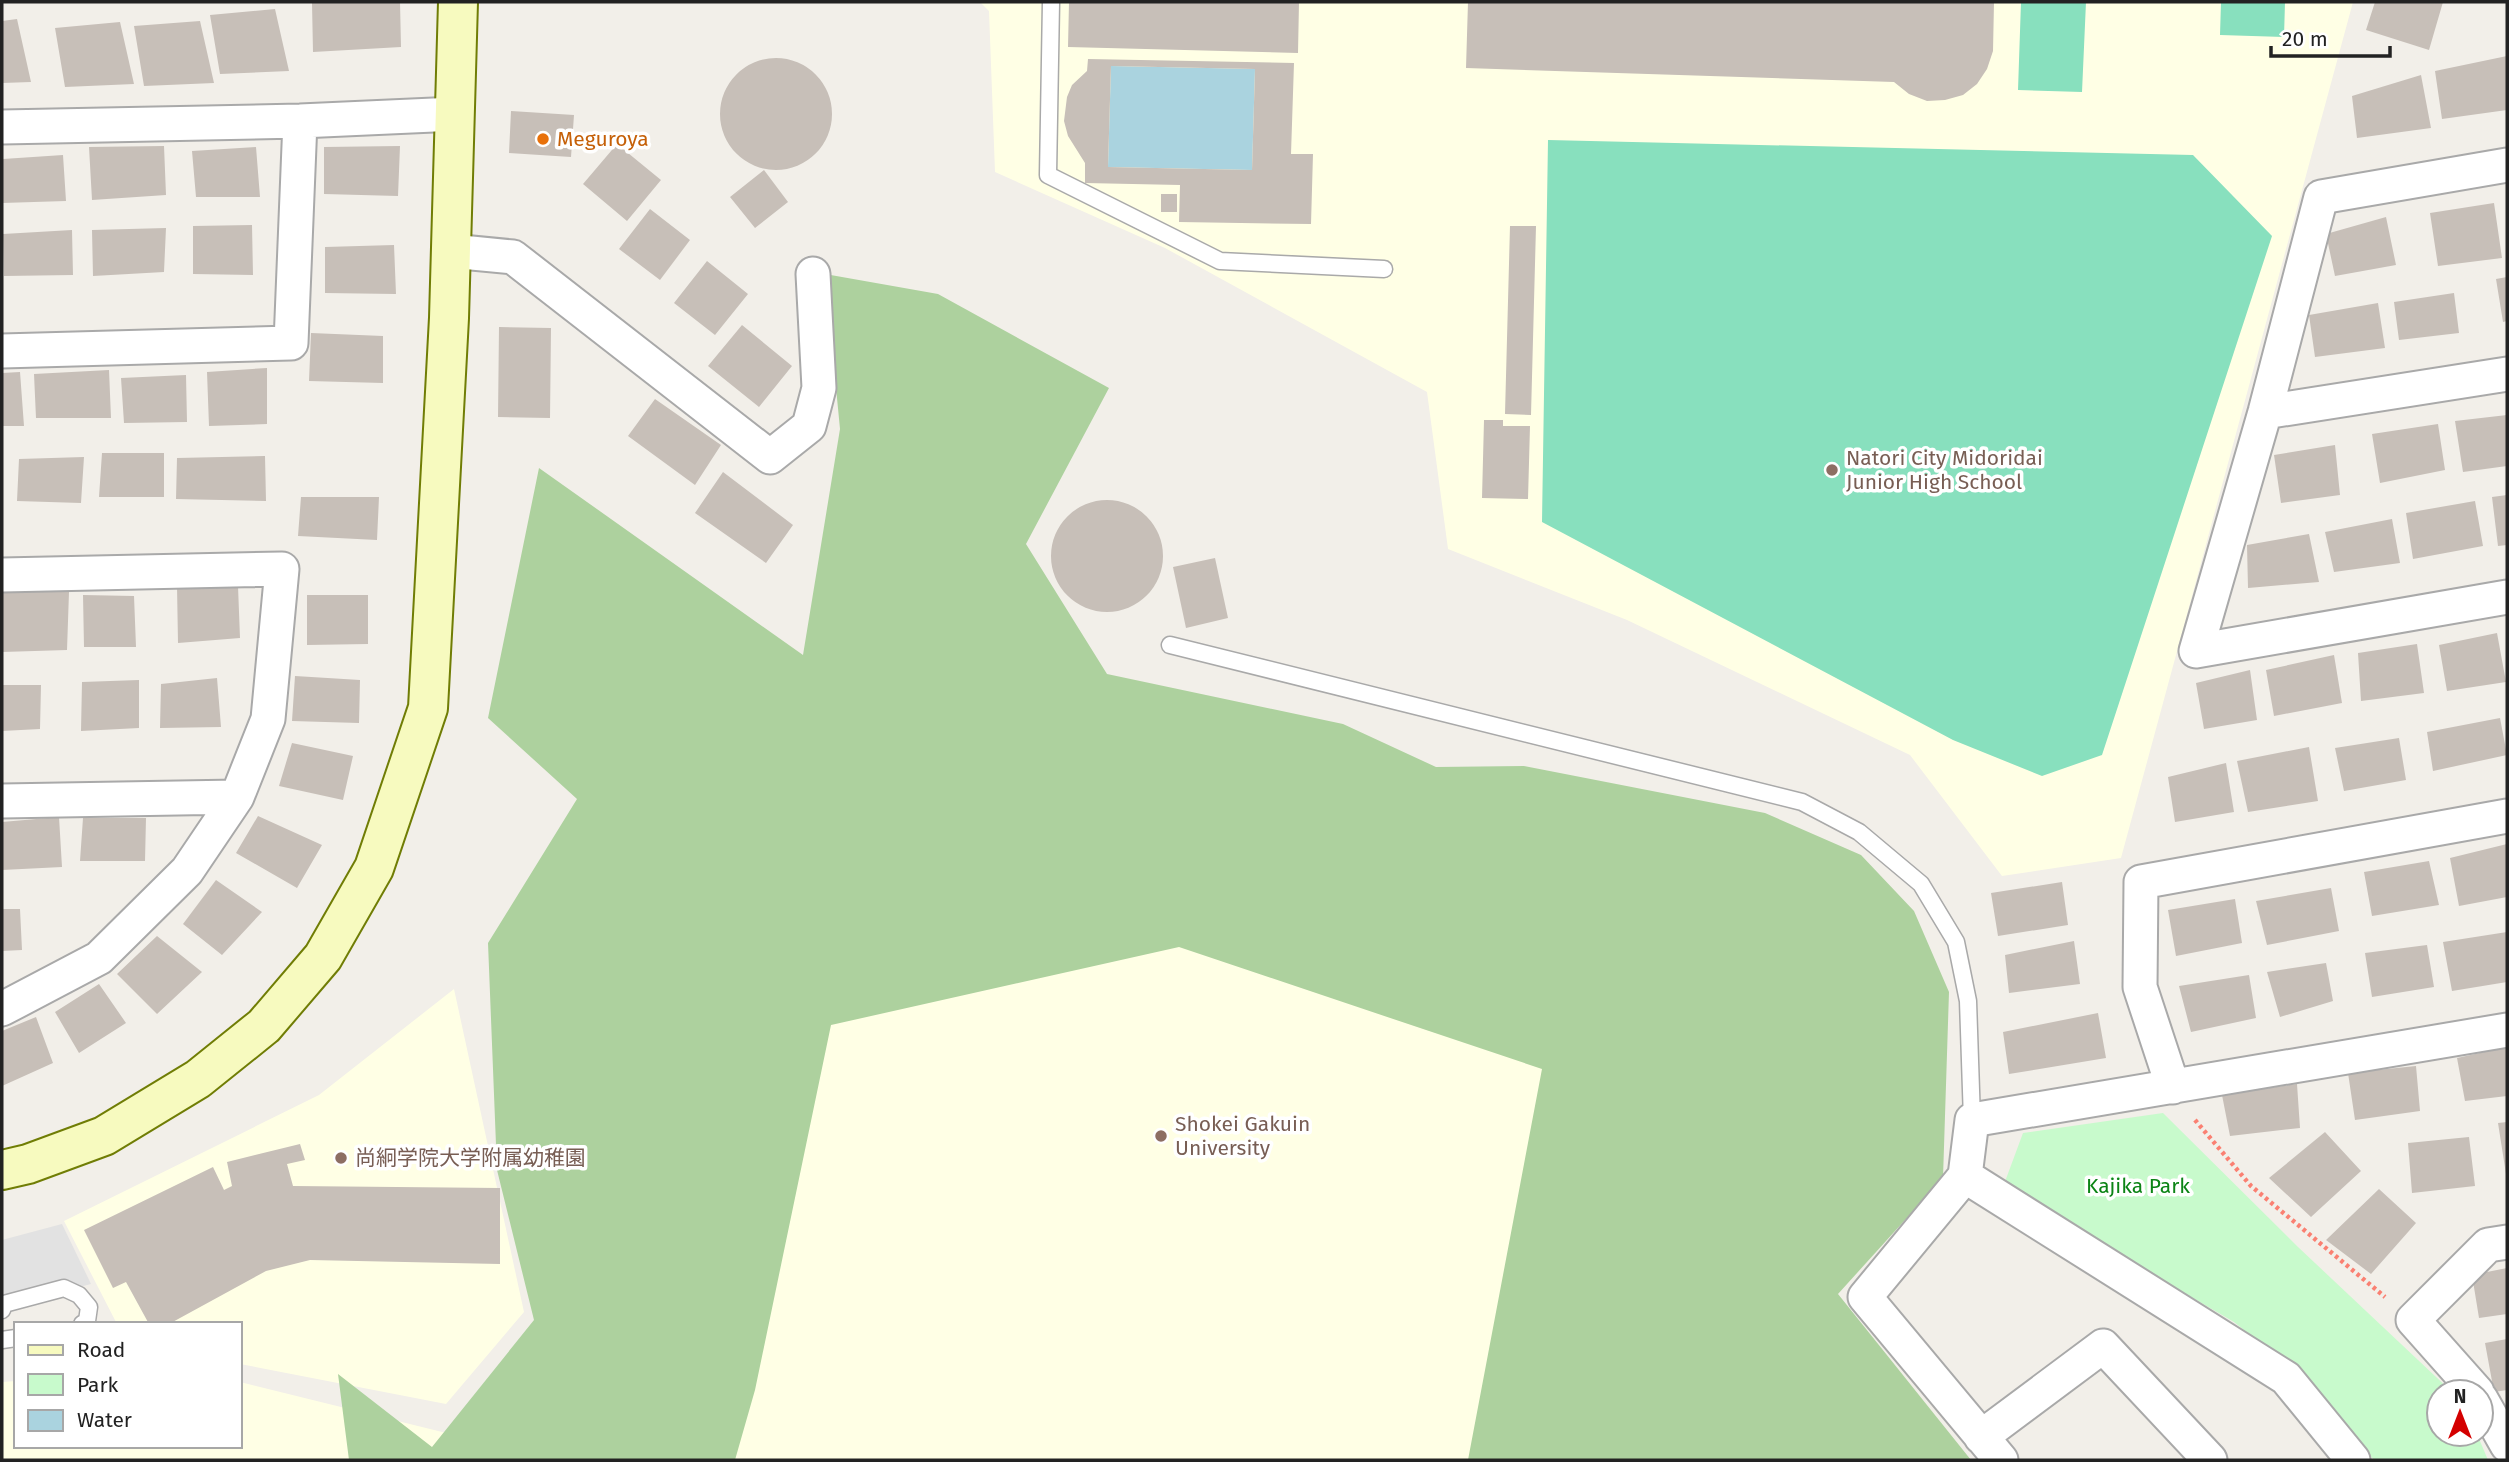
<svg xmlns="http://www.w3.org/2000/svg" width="2509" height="1462" font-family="'Fira Sans','Noto Sans JP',sans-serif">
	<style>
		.education { fill: #ffffe5 }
		.forest { fill: #add19e }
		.park { fill: #c8facc }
		.pitch { fill: #88e0be }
		.parking { fill: #e2e2e2 }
		.water { fill: #aad3df }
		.building { fill: #c7bfb8; fill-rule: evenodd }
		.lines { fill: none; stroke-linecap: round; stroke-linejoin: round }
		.lane-casing { stroke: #a9a9a9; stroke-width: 19 }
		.street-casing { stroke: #a9a9a9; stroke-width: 37 }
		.secondary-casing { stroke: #707d05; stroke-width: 42 }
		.path { stroke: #fa8072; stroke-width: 4.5; stroke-dasharray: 3.5 3.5; stroke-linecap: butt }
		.lane { stroke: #fff; stroke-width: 16 }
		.street { stroke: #fff; stroke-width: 33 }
		.secondary { stroke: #f7fabf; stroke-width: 38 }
		.food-dot { fill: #e8710a; stroke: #fff; stroke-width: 2.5 }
		.education-dot { fill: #8d6e63; stroke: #fff; stroke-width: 2.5 }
		.labels { text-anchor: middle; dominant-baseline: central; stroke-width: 7; stroke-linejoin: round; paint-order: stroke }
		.food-label { font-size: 21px; fill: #c56008; stroke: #fff; text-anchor: start }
		.education-label { font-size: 21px; fill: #785e54; stroke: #fff; text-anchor: start }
		.park-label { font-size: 21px; fill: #0c8416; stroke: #fff }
	</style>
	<rect width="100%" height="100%" fill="#f2efe9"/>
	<!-- education -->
	<path class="education" d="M980,2h1373l-232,856 -119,18 -92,-121 -283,-135 -179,-71 -21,-157 -262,-144 -170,-76 -6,-161z
		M1190,904l409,97 -97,459h-817l32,-440z
		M454,989l70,323 -78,92 -206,-40v-40h-123l-53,-103 255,-126z
		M16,1381v65h224v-64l315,78h-553v-78z"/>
	<!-- forest -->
	<path class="forest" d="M825,274l113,20 171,94 -83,156 81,130 236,50 93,43 88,-1 241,47 96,42 53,56 35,81 -6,186 -105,116 133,166h-503l74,-391 -363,-122 -348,78 -76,365 -20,70h-386l-11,-86 94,73 102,-127 -37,-150 -9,-227 89,-144 -89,-81 51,-250 264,187 37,-226z"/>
	<!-- park -->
	<path class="park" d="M2163,1113l135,134 154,145h-13v42h38l11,26h-114l-73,-84 -67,-54 -231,-135 20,-54z"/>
	<!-- pitch -->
	<path class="pitch" d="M2021,2h65l-4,90 -64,-2z
		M2221,2h64l-1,35 -64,-2z
		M1548,140l645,15 79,81 -170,519 -60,21 -89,-36 -411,-218z"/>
	<!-- parking -->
	<path class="parking" d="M62,1224l29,60 -89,23v-67z"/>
	<!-- water -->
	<path class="water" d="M1111,66l144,3 -3,101 -144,-3z"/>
	<!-- building -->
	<path class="building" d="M400,2l1,45 -88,5 -1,-49z
		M1069,2h230l-1,51 -230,-6z
		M1468,2h526l-1,49 -6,18 -10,15 -14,11 -18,5 -18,1 -18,-7 -15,-12 -428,-14z
		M2375,2h68l-14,48 -63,-20z
		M275,9l14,62 -69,3 -10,-59z
		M17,19l14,63 -29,1v-62z
		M200,21l14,62 -70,3 -10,-60z
		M120,22l14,62 -69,3 -10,-59z
		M2507,56v54l-65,9 -7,-48z
		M720 114a56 56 0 1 1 112 0a56 56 0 1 1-112 0Z
		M1088,59l206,4 -3,91h22l-2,70 -132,-2 1,-37 -95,-2v-20l-17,-27 -4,-15 3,-24 5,-12 15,-14zM1111,66l144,3 -3,101 -144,-3z
		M2421,75l10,53 -74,10 -5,-42z
		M511,111l63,4 -3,42 -62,-4z
		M617,144l44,36 -34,41 -44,-37z
		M164,146l2,49 -74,5 -3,-53z
		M400,146l-2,50 -74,-2v-47z
		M256,147l4,50h-64l-4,-46z
		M63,155l3,46 -64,2 1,-44z
		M764,170l24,32 -33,26 -25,-31z
		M1161,194h16v18h-16z
		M2494,203l8,55 -64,8 -8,-53z
		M650,209l40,31 -30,40 -41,-31z
		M2386,217l10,48 -61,11 -9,-42z
		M252,225l1,50 -60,-1v-48z
		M1510,226h26l-5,189 -26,-1z
		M166,228l-2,44 -71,4 -1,-46z
		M72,230l1,45 -69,1 -1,-42z
		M394,245l2,49 -71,-1v-46z
		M707,261l41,33 -33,41 -41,-32z
		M2507,277v44l-4,1 -7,-43z
		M2454,293l5,40 -60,7 -5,-38z
		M2378,303l7,45 -70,9 -6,-42z
		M742,325l50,41 -33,41 -51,-41z
		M499,327l52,1 -1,90 -52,-1z
		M311,333l72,3v47l-74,-2z
		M267,368v56l-58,2 -2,-54z
		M109,370l2,48h-75l-2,-44z
		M20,372l4,54h-22v-53z
		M186,375l1,47 -63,1 -3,-45z
		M655,399l66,46 -26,40 -67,-49z
		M2507,415v51l-44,6 -8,-51z
		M1484,420h19v6h27l-2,73 -46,-1z
		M2438,424l7,46 -65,13 -8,-49z
		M2335,445l5,50 -59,8 -7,-48z
		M102,453h62v44h-65z
		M265,456l1,45 -90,-2 1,-41z
		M84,457l-3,46 -64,-2 2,-42z
		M723,472l70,53 -27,38 -71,-50z
		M2507,495v50l-9,1 -6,-49z
		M301,497h78l-2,43 -79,-4z
		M1051 556a56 56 0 1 1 112 0a56 56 0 1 1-112 0Z
		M2475,501l8,45 -70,13 -7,-46z
		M2392,519l8,44 -66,9 -9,-40z
		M2309,534l10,48 -71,6 -1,-43z
		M1215,558l13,60 -42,10 -13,-61z
		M177,586h61l2,52 -62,5z
		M2,592h67l-2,58 -65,2z
		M83,595l51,1 2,51h-52z
		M307,595h61v49l-61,1z
		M2497,633l9,49 -59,9 -8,-46z
		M2417,644l7,49 -63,8 -3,-48z
		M2334,655l8,48 -68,13 -8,-46z
		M2250,670l7,50 -53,9 -8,-46z
		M295,676l65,4 -1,43 -67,-2z
		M217,678l4,49 -61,1 1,-44z
		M139,680v48l-58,3 1,-49z
		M2,685h39l-1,44 -38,2z
		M2500,718l7,37 -74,16 -6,-39z
		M2399,738l7,42 -62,11 -9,-43z
		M292,743l61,13 -10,44 -64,-14z
		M2309,747l9,54 -70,11 -11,-51z
		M2226,763l8,49 -59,10 -7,-45z
		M258,816l64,29 -25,43 -61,-35z
		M59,817l3,50 -60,3v-48z
		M83,818h63l-1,43h-65z
		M2507,844v53l-48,9 -9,-48z
		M2429,861l10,44 -67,11 -8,-44z
		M216,880l46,32 -40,43 -39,-31z
		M2062,882l6,43 -70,11 -7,-43z
		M2331,888l8,43 -72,14 -11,-44z
		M2235,899l7,44 -66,13 -8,-46z
		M2,909h18l2,41 -20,1z
		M2507,932v50l-55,9 -9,-49z
		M157,936l45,36 -45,42 -40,-40z
		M2074,941l6,43 -71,9 -4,-38z
		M2427,945l7,42 -62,10 -7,-44z
		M2326,963l7,38 -53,16 -13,-45z
		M2249,975l7,43 -65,14 -12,-46z
		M99,984l27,39 -47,30 -24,-41z
		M2098,1013l8,45 -97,16 -6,-42z
		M36,1017l17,46 -51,23v-55z
		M2507,1047v49l-42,5 -8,-43z
		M2416,1066l4,45 -65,9 -7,-47z
		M2297,1084l3,44 -70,8 -8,-41z
		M2507,1122v51l-1,1 -8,-51z
		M2325,1132l36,39 -50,46 -42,-39z
		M2469,1137l6,49 -63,7 -4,-50z
		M300,1144l5,16 -18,4 6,22 207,2v76l-190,-4 -44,11 -97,53h-20l-23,-42 -13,6 -29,-58 129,-63 11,23 8,-4 -5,-24z
		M2379,1189l37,34 -45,51 -45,-34z
		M2507,1268v46l-28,4 -7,-43z
		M2507,1339v51l-13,2 -9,-49z"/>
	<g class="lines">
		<!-- lane casing -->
		<g class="lane-casing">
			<path id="lane" d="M1051,2l-3,173 172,86 164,8
				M1170,645l632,157 57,30 62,52 35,58 12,59 4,119
				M2,1310l2,-6 60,-16 15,7 10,12 -2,14 -5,3
				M2,1340l14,-2"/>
		</g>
		<!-- street casing -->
		<g class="street-casing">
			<path id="street" d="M2,127l298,-6 156,-7
				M2507,165l-186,32 -56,215 -69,239 311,-54
				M451,251l62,6 257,200 39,-31 10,-38 -6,-114
				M2,351l289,-8 9,-222
				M2265,412l242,-38
				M2,575l280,-6 -14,150 -31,78 -50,74 -88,87 -97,51
				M2,801l235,-4
				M2173,1087l-33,-100 1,-105 366,-66
				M1965,1176l-100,121 136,163
				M2477,1392l-64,-72 75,-75 19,-3
				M2481,1399l26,46
				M1981,1437l122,-91 107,114
				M2353,1460l-67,-82 -321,-202 7,-56 535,-90"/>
		</g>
		<!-- secondary casing -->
		<g class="secondary-casing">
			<path id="secondary" d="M2,1170l26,-6 76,-28 94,-57 66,-53 59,-69 51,-89 54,-160 21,-390 9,-316"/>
		</g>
		<!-- path -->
		<path class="path" d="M2195,1120l56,66 134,111"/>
		<!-- lane -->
		<use href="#lane" class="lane"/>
		<!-- street -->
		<use href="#street" class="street"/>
		<!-- secondary -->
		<use href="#secondary" class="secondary"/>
	</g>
	<!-- markers -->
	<circle class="food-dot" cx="543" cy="139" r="7"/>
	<g class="education-dot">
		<circle cx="1832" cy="470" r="7"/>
		<circle cx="1161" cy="1136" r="7"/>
		<circle cx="341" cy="1158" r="7"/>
	</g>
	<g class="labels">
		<!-- food labels -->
		<g class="food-label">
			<text x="557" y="139">Meguroya</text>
		</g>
		<!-- education labels -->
		<g class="education-label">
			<text x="1846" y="458">Natori City Midoridai<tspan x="1846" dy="24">Junior High School</tspan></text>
			<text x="1175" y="1124">Shokei Gakuin<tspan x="1175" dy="24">University</tspan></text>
			<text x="355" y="1158">尚絅学院大学附属幼稚園</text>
		</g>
		<!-- park labels -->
		<g class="park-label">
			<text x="2138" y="1186">Kajika Park</text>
		</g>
	</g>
	<!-- border -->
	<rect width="2509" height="1462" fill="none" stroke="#222222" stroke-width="7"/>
	<!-- legend -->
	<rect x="14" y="1322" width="228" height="126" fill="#ffffff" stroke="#a7a7a7" stroke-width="2"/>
	<rect x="28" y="1345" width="35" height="10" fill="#f7fabf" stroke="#a7a7a7" stroke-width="2"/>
	<text x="77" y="1357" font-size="21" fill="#222222">Road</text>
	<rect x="28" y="1374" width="35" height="21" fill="#c8facc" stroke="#a7a7a7" stroke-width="2"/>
	<text x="77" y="1392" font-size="21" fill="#222222">Park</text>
	<rect x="28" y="1410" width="35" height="21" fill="#aad3df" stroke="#a7a7a7" stroke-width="2"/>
	<text x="77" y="1427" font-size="21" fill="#222222">Water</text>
	<!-- north arrow -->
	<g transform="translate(2460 1413)"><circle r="33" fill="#ffffff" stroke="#a7a7a7" stroke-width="2"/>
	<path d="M0-5L12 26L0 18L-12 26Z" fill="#d40000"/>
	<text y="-10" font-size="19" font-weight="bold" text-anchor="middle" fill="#222222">N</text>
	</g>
	<!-- scale -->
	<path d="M2271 46v10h119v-10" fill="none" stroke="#222222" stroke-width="3.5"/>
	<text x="2282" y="46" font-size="21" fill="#222222" stroke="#ffffff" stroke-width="5" paint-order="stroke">20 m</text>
</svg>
